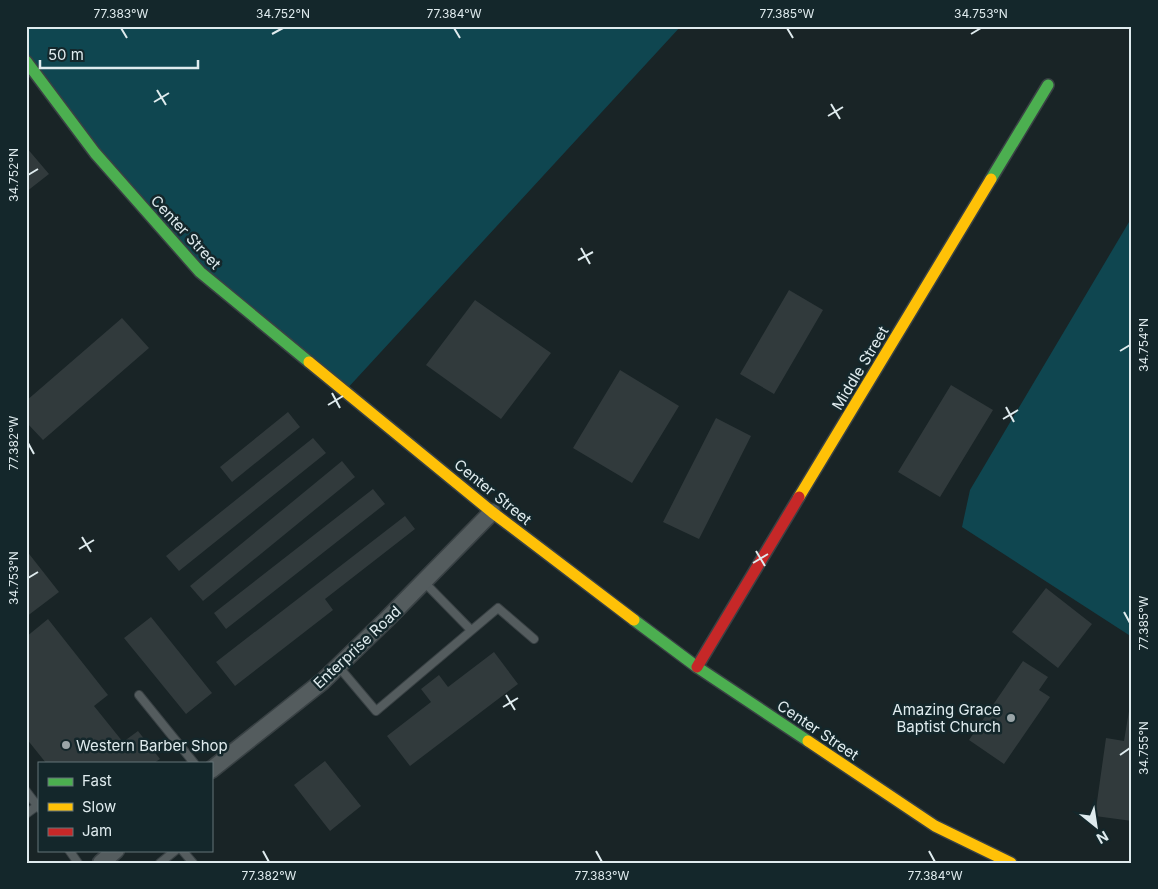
<svg xmlns="http://www.w3.org/2000/svg" width="1158" height="889" font-family="Inter,sans-serif">
	<style>
		.green { fill: #0f4650 }
		.building { fill: #313a3c }
		.lines { fill: none; stroke-linecap: round; stroke-linejoin: round }
		.lane-casing { stroke: #394144; stroke-width: 10 }
		.street-casing { stroke: #394144; stroke-width: 19 }
		.fast-casing { stroke: #394144; stroke-width: 14 }
		.slow-casing { stroke: #394144; stroke-width: 14 }
		.jam-casing { stroke: #394144; stroke-width: 14 }
		.lane { stroke: #545c5e; stroke-width: 8 }
		.street { stroke: #545c5e; stroke-width: 16 }
		.fast { stroke: #4caf50; stroke-width: 11 }
		.slow { stroke: #ffc107; stroke-width: 11 }
		.jam { stroke: #c62828; stroke-width: 11 }
		.ticks { fill: none; stroke: #dfebee; stroke-width: 2 }
		.poi-dot { fill: #9aa5a8; stroke: #14272b; stroke-width: 2 }
		.labels { text-anchor: middle; dominant-baseline: central; stroke-width: 5; stroke-linejoin: round; paint-order: stroke }
		.street-label { font-size: 15px; fill: #dfebee; stroke: #14272b }
		.poi-label { font-size: 15px; fill: #dfebee; stroke: #14272b; text-anchor: end }
		.neatline { fill: none; stroke: #dfebee; stroke-width: 2 }
		.ticks-label { font-size: 12px; text-anchor: middle; fill: #dfebee }
	</style>
	<rect width="100%" height="100%" fill="#192426"/>
	<!-- green -->
	<path class="green" d="M26,26h655l-336,365 -145,-119 -174,-211z
		M1132,217v420l-170,-110 8,-37z"/>
	<!-- building -->
	<path class="building" d="M26,147l23,27 -23,18z
		M789,290l34,20 -49,84 -34,-20z
		M475,300l76,53 -50,66 -75,-54z
		M122,318l27,30 -106,92 -17,-18v-21z
		M620,370l59,36 -47,77 -59,-35z
		M951,385l42,25 -53,87 -42,-25z
		M288,412l12,15 -68,55 -12,-15z
		M716,418l35,18 -52,103 -36,-17z
		M313,438l13,15 -147,118 -13,-15z
		M342,461l13,16 -152,124 -13,-15z
		M373,489l12,15 -159,125 -12,-16z
		M405,516l10,13 -90,70 8,11 -98,76 -19,-24z
		M26,550l33,42 -33,25z
		M1046,588l46,36 -34,44 -46,-36z
		M151,617l61,76 -26,21 -62,-76z
		M48,619l60,76 -14,11 29,36 15,-11 22,28 -6,4h-108l-20,-25v-101z
		M494,652l24,32 -108,82 -23,-30 44,-34 -10,-13 18,-14 9,12z
		M1023,661l25,16 -9,13 11,7 -46,67 -35,-24z
		M1131,699l1,122 -37,-5 11,-78 18,3z
		M325,761l36,45 -31,25 -36,-46z"/>
	<g class="lines">
		<!-- lane casing -->
		<g class="lane-casing">
			<path id="lane" d="M424,582l46,47
				M338,666l38,45 122,-103 36,31
				M139,695l55,68
				M26,791l13,17
				M26,814l11,-8
				M69,850l9,13
				M182,850l11,13
				M160,863l16,-13"/>
		</g>
		<!-- street casing -->
		<g class="street-casing">
			<path id="street" d="M211,770l112,-89 63,-61 106,-108
				M101,863l15,-13"/>
		</g>
		<!-- fast casing -->
		<g class="fast-casing">
			<path id="fast" d="M26,61l69,92 105,119 109,90
				M991,179l57,-94
				M634,620l63,47 111,74"/>
		</g>
		<!-- slow casing -->
		<g class="slow-casing">
			<path id="slow" d="M309,362l183,150 142,108
				M799,497l192,-318
				M808,741l127,85 76,37"/>
		</g>
		<!-- jam casing -->
		<g class="jam-casing">
			<path id="jam" d="M697,667l102,-170"/>
		</g>
		<!-- lane -->
		<use href="#lane" class="lane"/>
		<!-- street -->
		<use href="#street" class="street"/>
		<!-- fast -->
		<use href="#fast" class="fast"/>
		<!-- slow -->
		<use href="#slow" class="slow"/>
		<!-- jam -->
		<use href="#jam" class="jam"/>
	</g>
	<!-- ticks -->
	<path class="ticks" d="M121,28l6,10M454,28l6,10M787,28l6,10M272,34l11,-6M971,34l10,-6M157,90l9,15M154,102l15,-9M831,104l9,15M828,116l15,-9M28,175l10,-6M581,248l9,16M578,260l15,-8M1120,351l10,-6M332,393l8,15M328,405l15,-9M1006,407l8,15M1003,419l15,-9M28,443l6,11M82,537l9,15M79,549l15,-9M756,551l9,15M753,563l15,-9M28,578l10,-6M1124,612l6,11M506,695l9,15M503,707l15,-9M1120,755l10,-7M263,851l6,11M596,851l6,11M929,851l6,11"/>
	<!-- markers -->
	<g class="poi-dot">
		<circle cx="1011" cy="718" r="5"/>
		<circle cx="66" cy="745" r="5"/>
	</g>
	<g class="labels">
		<!-- street labels -->
		<g class="street-label">
			<text transform="translate(186 232) rotate(47)">Center Street</text>
			<text transform="translate(860 368) rotate(-59)">Middle Street</text>
			<text transform="translate(493 492) rotate(39)">Center Street</text>
			<text transform="translate(357 647) rotate(-43)">Enterprise Road</text>
			<text transform="translate(818 730) rotate(34)">Center Street</text>
		</g>
		<!-- poi labels -->
		<g class="poi-label">
			<text x="1001" y="709">Amazing Grace<tspan x="1001" dy="17">Baptist Church</tspan></text>
			<text x="76" y="745" text-anchor="start">Western Barber Shop</text>
		</g>
	</g>
	<!-- border -->
	<rect width="1158" height="889" fill="none" stroke="#14272b" stroke-width="55"/>
	<!-- legend -->
	<rect x="38" y="762" width="175" height="90" fill="#14272b" stroke="#657579"/>
	<rect x="48" y="778" width="25" height="8" fill="#4caf50" stroke="#657579"/>
	<text x="82" y="786" font-size="15" fill="#dfebee">Fast</text>
	<rect x="48" y="803" width="25" height="8" fill="#ffc107" stroke="#657579"/>
	<text x="82" y="812" font-size="15" fill="#dfebee">Slow</text>
	<rect x="48" y="828" width="25" height="8" fill="#c62828" stroke="#657579"/>
	<text x="82" y="836" font-size="15" fill="#dfebee">Jam</text>
	<!-- north arrow -->
	<g transform="translate(1096 826) rotate(150)" stroke="#14272b" stroke-width="4" paint-order="stroke">
	<path d="M0-4L9 19L0 12L-9 19Z" fill="#dfebee"/>
	<text y="-8" font-size="14" font-weight="bold" text-anchor="middle" fill="#dfebee">N</text>
	</g>
	<!-- scale -->
	<path d="M40 60v8h158v-8" fill="none" stroke="#dfebee" stroke-width="2.5"/>
	<text x="48" y="60" font-size="15" fill="#dfebee" stroke="#14272b" stroke-width="4" paint-order="stroke">50 m</text>
	<rect x="28" y="28" width="1102" height="834" class="neatline"/>
	<g class="ticks-label">
		<text x="121" y="18">77.383°W</text>
		<text x="283" y="18">34.752°N</text>
		<text x="454" y="18">77.384°W</text>
		<text x="787" y="18">77.385°W</text>
		<text x="981" y="18">34.753°N</text>
		<text transform="translate(14 175) rotate(-90)" y="4">34.752°N</text>
		<text transform="translate(1144 345) rotate(-90)" y="4">34.754°N</text>
		<text transform="translate(14 443) rotate(-90)" y="4">77.382°W</text>
		<text transform="translate(14 578) rotate(-90)" y="4">34.753°N</text>
		<text transform="translate(1144 623) rotate(-90)" y="4">77.385°W</text>
		<text transform="translate(1144 748) rotate(-90)" y="4">34.755°N</text>
		<text x="269" y="880">77.382°W</text>
		<text x="602" y="880">77.383°W</text>
		<text x="935" y="880">77.384°W</text>
	</g>
</svg>
